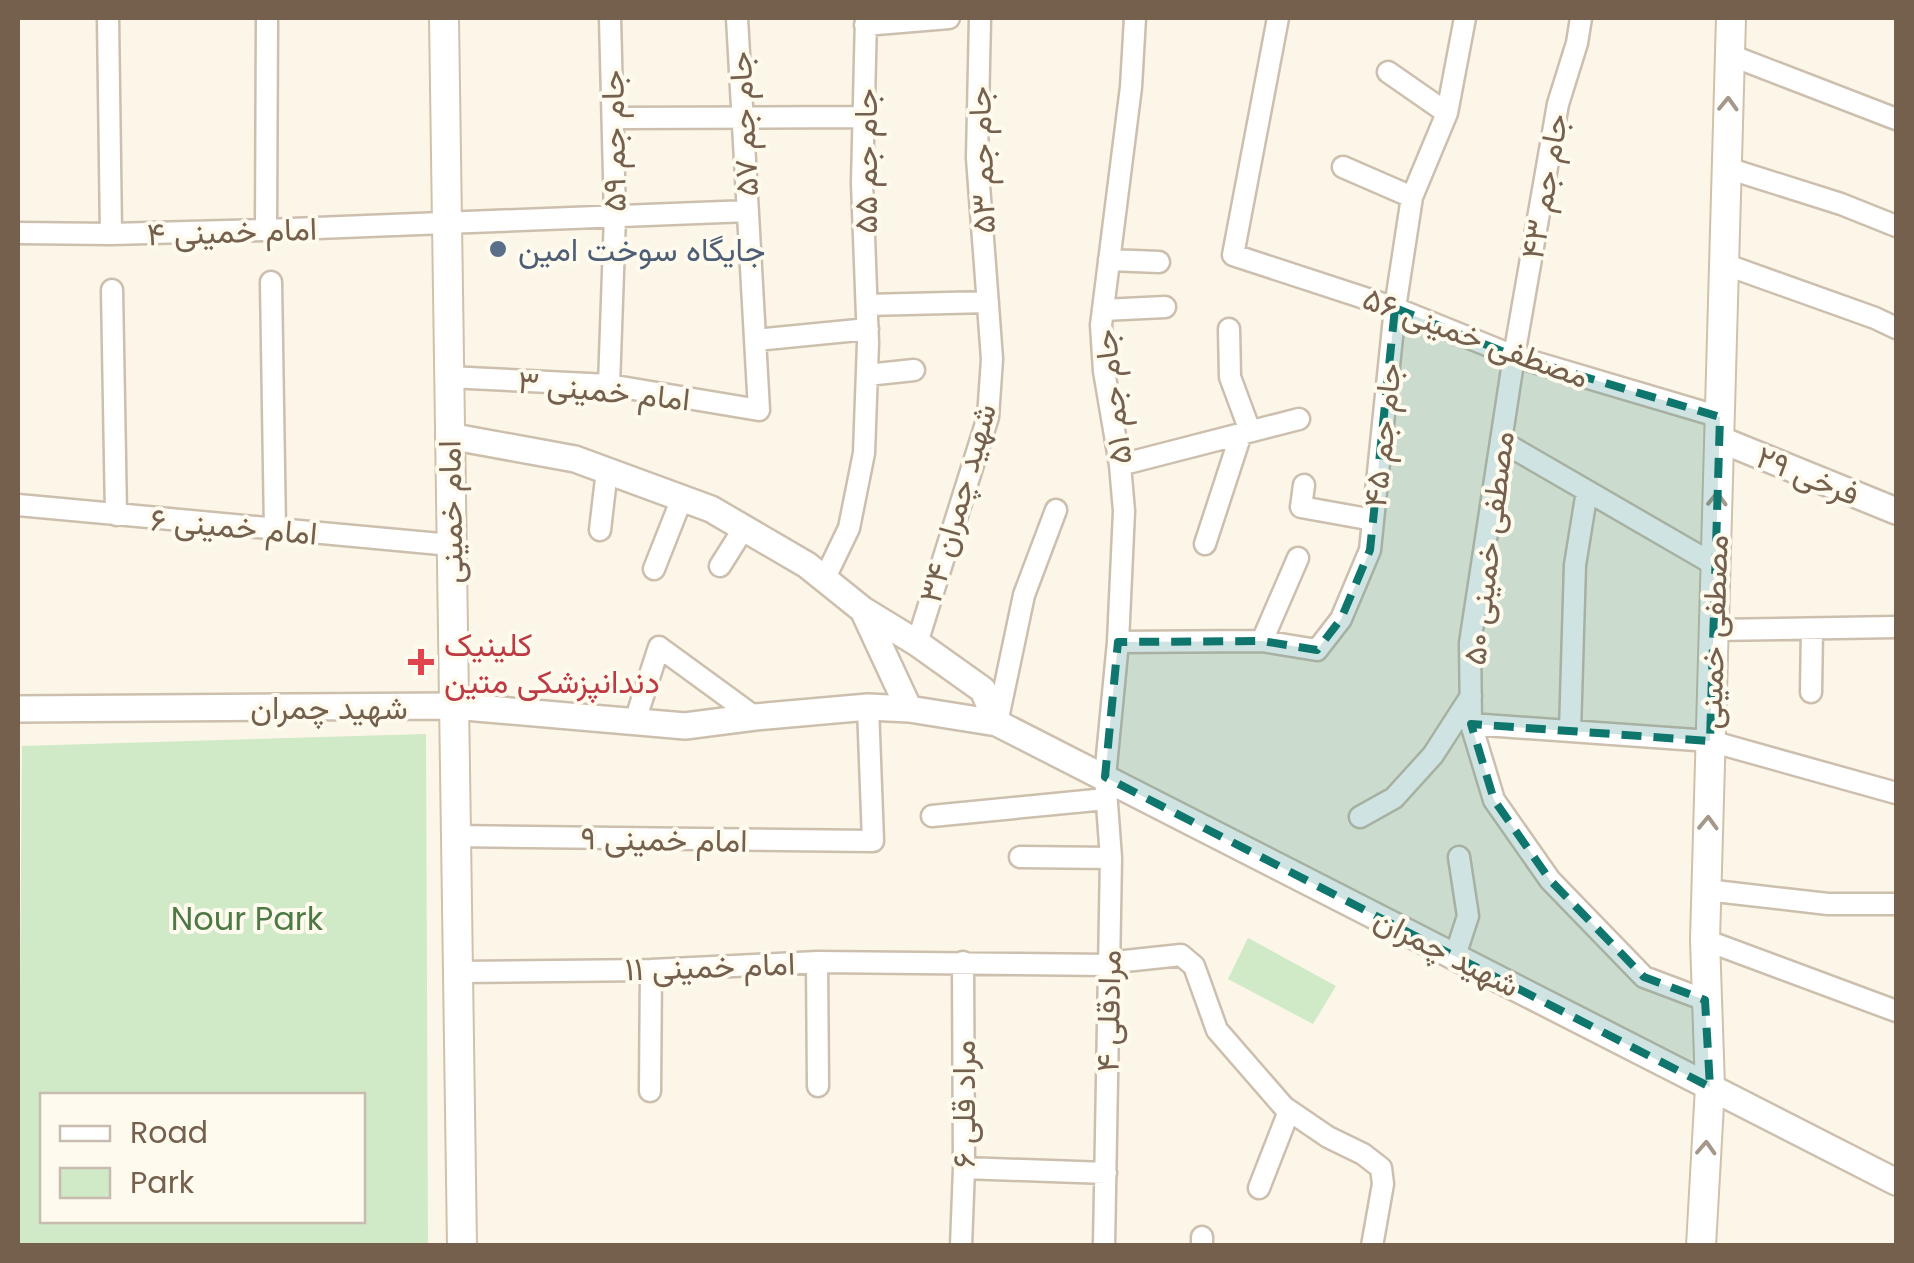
<svg xmlns="http://www.w3.org/2000/svg" width="1914" height="1263" font-family="Poppins,Vazirmatn,sans-serif">
	<style>
		.green { fill: #d0e9c6; fill-rule: evenodd }
		.lines { fill: none; stroke-linecap: round; stroke-linejoin: round }
		.minor-casing { stroke: #cdbfae; stroke-width: 25 }
		.tertiary-casing { stroke: #cdbfae; stroke-width: 30 }
		.secondary-casing { stroke: #d0c1ab; stroke-width: 32 }
		.minor { stroke: #fff; stroke-width: 20 }
		.tertiary { stroke: #fff; stroke-width: 25 }
		.secondary { stroke: #fff; stroke-width: 28 }
		.oneway { stroke: #a5988b }
		.marked { fill: #0f766e; fill-opacity: 0.2; stroke: #0f766e; stroke-width: 8; stroke-dasharray: 20 12; stroke-linejoin: round }
		.service-dot { fill: #5c6f8a; stroke: #fefaee; stroke-width: 4 }
		.health-dot { fill: #e0444e; stroke: #fefaee; stroke-width: 4 }
		.labels { text-anchor: middle; dominant-baseline: central; stroke-width: 8; stroke-linejoin: round; paint-order: stroke }
		.street-label { font-size: 32px; fill: #74604d; stroke: #fefaee }
		.service-label { font-size: 32px; fill: #4e5e75; stroke: #fefaee; text-anchor: start }
		.health-label { font-size: 32px; fill: #be3a42; stroke: #fefaee; text-anchor: start }
		.park-label { font-size: 32px; fill: #4d7945; stroke: #fefaee }
	</style>
	<rect width="100%" height="100%" fill="#fbf6e7"/>
	<!-- green -->
	<path class="green" d="M426,734l2,511h-410l4,-499zM42,1096h320v124h-320z
		M1248,938l88,48 -23,38 -85,-45z"/>
	<g class="lines">
		<!-- minor casing -->
		<g class="minor-casing">
			<path id="minor" d="M108,18l3,216
				M1278,18l-45,237 162,53 119,48 206,61
				M1581,18l-4,25 -19,61 -44,252 -44,287 1,81 23,76 56,80 94,97 61,23
				M865,25l84,-7
				M1730,55l166,64
				M1388,72l59,41
				M614,118l250,-1
				M1343,167l69,30
				M1727,168l114,36 55,22
				M266,230l1,-212
				M18,233l93,1 155,-4 482,-19
				M1109,260l50,2
				M1724,264l151,54 21,10
				M271,282l4,248
				M112,290l4,225
				M867,305l121,-3
				M1103,310l62,-3
				M1229,329l1,48 20,54
				M756,340l112,-11
				M867,375l47,-5
				M448,377l161,8 150,25 -22,-392
				M609,385l6,-169 -5,-198
				M1501,441l214,124
				M1120,465l179,-46
				M1304,485l-3,22 72,13
				M18,505l433,40
				M600,530l7,-60
				M1205,544l36,-110
				M720,566l24,-38
				M654,569l28,-71
				M824,580l25,-52 15,-75 4,-110 -6,-160 4,-165
				M1713,630l183,-3
				M1262,641l36,-83
				M1118,642l144,-1 55,9 24,-31 29,-69 25,-242 17,-111 35,-84 18,-95
				M917,643l71,-226 4,-58 -15,-201 3,-140
				M1811,692l1,-63
				M635,721l24,-74 96,70
				M997,723l27,-128 32,-85
				M1471,724l239,17 186,52
				M1570,731l5,-166 12,-74
				M932,816l174,-17
				M1360,817l34,-19 39,-43 38,-59
				M455,836l418,5 -5,-134
				M1020,857l91,1
				M1706,890l122,14h68
				M1705,940l191,71
				M1455,956l13,-40 -9,-59
				M817,962l1,124
				M458,972l193,-2 166,-8 292,3 16,-4 56,-6 13,11 23,64 67,77 44,30 35,17 18,14 2,16 -11,62
				M650,1091l1,-121
				M964,1168l142,5
				M1259,1188l30,-77
				M961,1246l3,-78 -1,-206
				M1104,1246l7,-388 -6,-81 13,-135 6,-131 -4,-46 -16,-94 -3,-46 30,-238 4,-69
				M1202,1246v-9"/>
		</g>
		<!-- tertiary casing -->
		<g class="tertiary-casing">
			<path id="tertiary" d="M449,436l126,23 136,50 96,56 56,45 54,33 66,47 14,33 899,459
				M1719,439l177,72
				M863,610l46,99
				M18,709l435,-3 232,20 70,-9 113,-10 41,2 88,14"/>
		</g>
		<!-- secondary casing -->
		<g class="secondary-casing">
			<path id="secondary" d="M444,18l18,1228
				M1701,1246l9,-159 -5,-147 26,-922"/>
		</g>
		<!-- minor -->
		<use href="#minor" class="minor"/>
		<!-- tertiary -->
		<use href="#tertiary" class="tertiary"/>
		<!-- secondary -->
		<use href="#secondary" class="secondary"/>
	</g>
	<!-- one-way arrows -->
	<defs><path id="oneway-chevron" d="M-2-3.5L2.5 0L-2 3.5" fill="none" stroke-width="1.6" stroke-linecap="round" stroke-linejoin="round" transform="scale(2.5)"/></defs>
	<g class="oneway">
		<use href="#oneway-chevron" transform="translate(1728 104) rotate(-88)"/>
		<use href="#oneway-chevron" transform="translate(1717 499) rotate(-88)"/>
		<use href="#oneway-chevron" transform="translate(1708 823) rotate(-88)"/>
		<use href="#oneway-chevron" transform="translate(1706 1148) rotate(-87)"/>
	</g>
	<!-- marked area -->
	<path class="marked" d="M1395,308l119,48 206,61 -10,324 -239,-17 23,76 56,80 94,97 61,23 5,87 -605,-310 13,-135 144,-1 55,9 24,-31 29,-69z"/>
	<!-- markers -->
	<circle class="service-dot" cx="498" cy="249" r="10"/>
	<path class="health-dot" d="M416 647h10v10h10v10h-10v10h-10v-10h-10v-10h10z"/>
	<g class="labels">
		<!-- street labels -->
		<g class="street-label">
			<text transform="translate(743 124) rotate(-93)">جام جم ۵۷</text>
			<text transform="translate(613 141) rotate(-91)">جام جم ۵۹</text>
			<text transform="translate(981 160) rotate(-92)">جام جم ۵۳</text>
			<text transform="translate(865 161) rotate(-90)">جام جم ۵۵</text>
			<text transform="translate(1544 186) rotate(-80)">جام جم ۴۳</text>
			<text transform="translate(232 231) rotate(-2)">امام خمینی ۴</text>
			<text transform="translate(1476 337) rotate(20)">مصطفی خمینی ۵۶</text>
			<text transform="translate(604 390) rotate(6)">امام خمینی ۳</text>
			<text transform="translate(1112 397) rotate(-97)">جام جم ۵۱</text>
			<text transform="translate(1382 435) rotate(-84)">جام جم ۴۵</text>
			<text transform="translate(1808 475) rotate(22)">فرخی ۲۹</text>
			<text transform="translate(957 503) rotate(-74)">شهید چمران ۳۴</text>
			<text transform="translate(450 512) rotate(-91)">امام خمینی</text>
			<text transform="translate(234 526) rotate(5)">امام خمینی ۶</text>
			<text transform="translate(1488 548) rotate(-83)">مصطفی خمینی ۵۰</text>
			<text transform="translate(1713 632) rotate(-88)">مصطفی خمینی</text>
			<text x="329" y="707">شهید چمران</text>
			<text transform="translate(664 839) rotate(1)">امام خمینی ۹</text>
			<text transform="translate(1447 952) rotate(27)">شهید چمران</text>
			<text transform="translate(710 966) rotate(-2)">امام خمینی ۱۱</text>
			<text transform="translate(1108 1011) rotate(-89)">مرادقلی ۴</text>
			<text transform="translate(963 1104) rotate(-90)">مراد قلی ۶</text>
		</g>
		<!-- service labels -->
		<g class="service-label">
			<text x="518" y="249">جایگاه سوخت امین</text>
		</g>
		<!-- health labels -->
		<g class="health-label">
			<text x="444" y="644">کلینیک<tspan x="444" dy="37">دندانپزشکی متین</tspan></text>
		</g>
		<!-- park labels -->
		<g class="park-label">
			<text x="247" y="918">Nour Park</text>
		</g>
	</g>
	<!-- border -->
	<rect width="1914" height="1263" fill="none" stroke="#74604d" stroke-width="40"/>
	<!-- legend -->
	<rect x="40" y="1093" width="325" height="130" fill="#fefaee" stroke="#c7bcae" stroke-width="2.5"/>
	<rect x="60" y="1126" width="50" height="15" fill="#ffffff" stroke="#c7bcae" stroke-width="2.5"/>
	<text x="130" y="1143" font-size="30" fill="#74604d">Road</text>
	<rect x="60" y="1168" width="50" height="30" fill="#d0e9c6" stroke="#c7bcae" stroke-width="2.5"/>
	<text x="130" y="1193" font-size="30" fill="#74604d">Park</text>
</svg>
